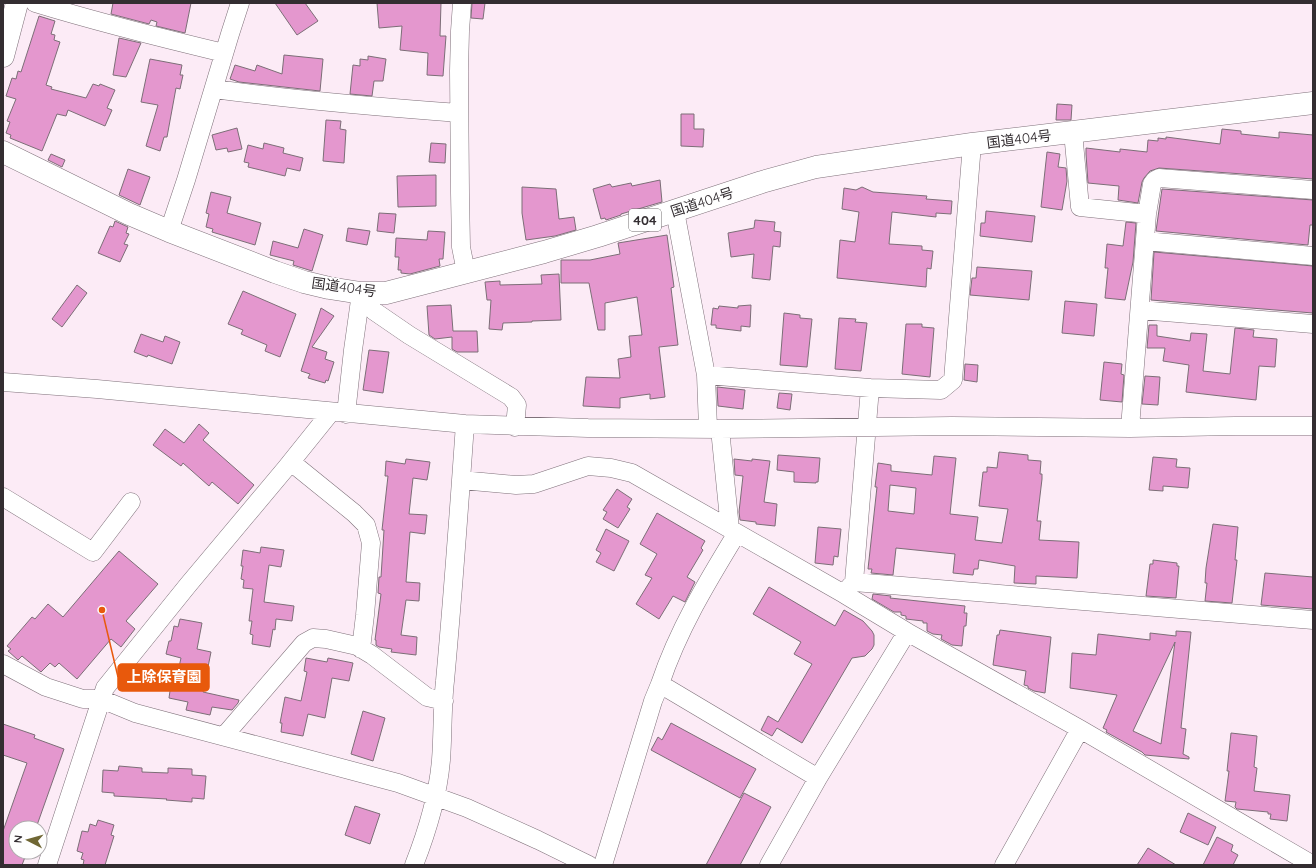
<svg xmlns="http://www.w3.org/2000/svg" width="1316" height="868" font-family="Quicksand,'Noto Sans JP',sans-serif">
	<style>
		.building { fill: #e497ce; stroke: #7c6e77; fill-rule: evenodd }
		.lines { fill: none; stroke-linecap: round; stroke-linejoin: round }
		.minor-casing { stroke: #7f717a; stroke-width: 19 }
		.highway-casing { stroke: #7f717a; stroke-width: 23 }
		.minor { stroke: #fff; stroke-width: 18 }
		.highway { stroke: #fff; stroke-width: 22 }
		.labels { text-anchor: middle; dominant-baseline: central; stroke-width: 3; stroke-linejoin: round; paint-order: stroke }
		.shield { fill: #fefefe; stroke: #706c6e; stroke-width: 1 }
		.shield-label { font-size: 13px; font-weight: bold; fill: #332d31 }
		.street-label { font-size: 14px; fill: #332d31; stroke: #fefefe }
		.leader { fill: none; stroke: #e8590c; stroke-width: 1.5 }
		.callout-dot { fill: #e8590c; stroke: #fefefe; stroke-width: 1.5 }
		.callout { fill: #e8590c; stroke: #e8590c; stroke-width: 1.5 }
		.callout-label { font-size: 15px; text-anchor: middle; font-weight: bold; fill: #fff }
	</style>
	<rect width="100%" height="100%" fill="#fcebf6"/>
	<!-- building -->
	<path class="building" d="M113,3h78l-6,30 -29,-7 1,-4 -6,-2 -2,4 -38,-10z
		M275,3h30l13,18 -21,14z
		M377,3h64l-1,33h6l-3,40 -16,-1 1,-22 -28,-3 2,-24 -23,2z
		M472,3h13l-2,16 -12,-1z
		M39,16l16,5 -4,13 4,1 -1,5 6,2 -14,43 6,2 -1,2 35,9 7,-14 6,2 1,-2 15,6 -8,18 5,2 -7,16 -37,-16 -2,6 -9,-2 -15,37 -32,-13 1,-3 -5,-2 4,-11 -3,-1 9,-22 -10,-3 6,-18 4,1 2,-8 3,1z
		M119,38l22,5 -15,34 -13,-2z
		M284,55l39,4 -3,32 -81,-9 -9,-3 5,-14 20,6 2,-6 25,9z
		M368,56l18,3 -3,22h-9l-2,15 -22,-2 3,-29 7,1v-7l8,1z
		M150,59l32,6 -2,10h3l-3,14 -4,-1 -9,49h-3l-4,14 -14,-5 12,-41 -17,-3z
		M1057,104l15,1 -1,15h-15z
		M681,114h13v15h10l-1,18 -22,-1z
		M326,120l15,1 -1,8 6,1 -2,33 -21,-2z
		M237,128l5,21 -14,3 -1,-4 -11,2 -4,-15z
		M1222,129l19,2v3l38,4v-6l34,3v44l-154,-11 -9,3 -6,7 -2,4 -4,21 -20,-3 1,-14 -31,-3 -2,-29v-6l34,4v-3l27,3 1,-12 10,1v-3l8,1v-2l54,7z
		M264,143l20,5 -1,5 20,5 -3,13 -13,-3 -2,8 -37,-9 1,-4 -5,-1 4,-17 15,4z
		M431,143l15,1 -1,19 -16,-1z
		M1047,152l13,2 -2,13 8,1 1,13 -5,29 -21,-3z
		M51,154l14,6 -3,7 -14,-7z
		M128,169l22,8 -10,28 -21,-10z
		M436,175v31l-38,1 -1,-31z
		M660,180l2,22 -41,12v1l-15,5 -1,-2 -4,1 -8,-30 17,-5 2,3 19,-4 1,3z
		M522,187l34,2 3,30 15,-2 2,13 -21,6 -29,4 -4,-27z
		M862,187l11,5 54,4 -1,3 26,2 -1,13 -15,-1v4l-44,-5 -3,32 33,2v4l11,1 -2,18 -4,-1 -1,19 -89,-9 3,-38 15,2 4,-30 -17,-3 2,-21 12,2z
		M1162,189l151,11v25h-3l-2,20 -152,-14z
		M211,192l20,5 -4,16 34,10 -6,22 -43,-13 1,-3 -7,-2 3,-13 -3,-1z
		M986,211l49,5 -3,26 -52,-6 1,-13h4z
		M379,213l17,1 -2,19 -17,-2z
		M755,220l20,2 -1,9 7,1 -1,15 -7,-1 -3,34 -18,-2 2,-24 -23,3 -3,-24 26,-5z
		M115,221l13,6 -2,6 3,1 -5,10 4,1 -8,17 -22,-9 12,-27 3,1z
		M1126,222l10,1 -3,39 -8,38 -20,-2 3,-30h-3l2,-24 16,2z
		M348,228l22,3 -3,14 -21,-4z
		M304,229l19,6 -11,36 -19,-6 1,-4 -24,-6 3,-14 25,7z
		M428,231l17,1 -2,27h-4l1,7 -30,8 -9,-1v-3h-3l1,-13h-4l1,-19 31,2z
		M667,235l7,52 -3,1 7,57 -19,2 6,50 -15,2v-5l-30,4v10l-37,-2 3,-29 34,1 -2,-19 13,-2 -2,-21 13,-1 -5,-38 -32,6v27h-7l-9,-47h-28v-23h29l30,-6 -2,-11z
		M1154,252l159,14v47l-162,-13z
		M977,267l55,4 -3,29 -59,-5 2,-17h4z
		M559,274l2,46 -29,1v1l-29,1 -1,7 -13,-1 2,-29h-4l-2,-18 15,-1v4l42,-1 -1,-9z
		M77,285l10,8 -25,34 -10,-8z
		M243,291l53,23 -16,43 -15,-6 2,-6 -26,-11 2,-4 -15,-6z
		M1065,301l32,3 -3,32 -32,-3z
		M451,305l2,26h24l1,21h-21l-5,-3v-12l-17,2 -6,-4 -2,-29z
		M751,305l-1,22 -9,-1v5l-25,-3v-3h-5l2,-17 5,1 1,-3 19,2v-2z
		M321,308l13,8 -22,31 15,5 -2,7 9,3 -6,19 -2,-1 -1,3 -17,-5 2,-4 -9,-3z
		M784,313l16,2v3l12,1 -5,48 -27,-2z
		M839,318l17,1 -1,3 12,1 -6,48 -26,-2z
		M906,324h16v3l12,1 -4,49 -28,-3z
		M1149,325h8v11l33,5 1,-8 16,1 -4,37 27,3 5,-46 19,2 -1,7 24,2 -2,28 -16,-1 -3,34 -70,-8 3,-27 -26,-4 2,-13h-18z
		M141,334l22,8 2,-6 15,6 -8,22 -24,-9 -1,2 -13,-5z
		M369,350l20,2 -6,41 -20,-3z
		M1104,362l18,2 -1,10 3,1 -2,27 -22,-2z
		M965,364l13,1 -1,17 -13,-2z
		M1145,376l15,1 -2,28 -16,-1z
		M717,387l28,3 -2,19 -25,-3z
		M779,393l13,1 -2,16 -13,-2z
		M199,424l10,9 -6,7 51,45 -16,19 -26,-22 -3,4 -26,-23 -2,3 -28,-21 12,-16 19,14z
		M999,452l29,3v5l13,1 -1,13h2v5l-5,42h4l-2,19 40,2 -2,36 -41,-2v8l-22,-1 1,-17 -36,-6 -1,9h-4l-1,6 -20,-2 2,-19 -59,-6 -3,27 -22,-2 1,-4h-4l9,-82h-2l3,-24 13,2v6l41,4 2,-19 22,2 -6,56 28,3 -3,23 27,3 6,-34 -29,-3 4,-34h4v-5l10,1zM890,485l26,3 -2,26 -26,-3z
		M778,455l42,3 -2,24h-2v1l-22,-1v-10l-17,-2z
		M1153,457l24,2 -1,8 14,1 -2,20 -25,-2v5l-14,-1z
		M406,459l24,3 -3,18 -14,-2 -4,36 18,1 -2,19 -15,-2 -4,50 14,1 -1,18 -13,-1 -5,35 16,2 -1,18 -25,-3 1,-3 -13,-2 -3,-2v-5h-1l6,-46 -3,-1 1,-16h2l3,-47h-2l6,-54h-3l1,-15 19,3z
		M734,459l18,2v-2l18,2 -6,41 13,2 -2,22 -19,-2v-2l-16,-2 -1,-8 4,-36 -8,-1z
		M617,489l15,10 -5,8 3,2 -12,19 -15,-9 4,-7 -4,-2z
		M657,513l48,28 -4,7 2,2 -16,27 8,5 -10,20 -12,-6 -14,23 -23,-15 16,-26 -7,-3 12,-21 -17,-10z
		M1213,524l25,3 -3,33h2l-5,43 -27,-2 2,-18h-2l1,-15z
		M818,527l23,2 -3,28 -4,-1 -1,9 -18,-2z
		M606,529l23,12 -15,30 -18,-9 5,-9 -5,-3z
		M261,547l23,3 -3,17 -12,-2 -5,37 30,4 -2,15 -16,-2 -1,11 -2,-1 -3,18 -18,-3 1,-9 -3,-1 2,-13h-3l4,-32 -10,-1 1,-8 -3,-1 2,-13h-2l2,-16 17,3z
		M119,551l39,33 -32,37 9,8 -14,18 -10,-8 -34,40 -18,-16 -4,4 -5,-4 -9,9 -19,-16 -4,4 -10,-9 3,-2 -4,-3 25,-29 3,2 13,-15 15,13z
		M1153,560l24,3v3h2l-3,32 -30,-2 4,-32h3z
		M1265,573l48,4v32l-52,-4z
		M769,587l66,39 9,-16 19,11 9,10 2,4v10l-2,4 -7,7 -13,2 -50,85 -25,-15 -5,8 -11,-6 7,-14 10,6 34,-58 -18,-10 7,-12 -48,-28z
		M873,594l18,2 -1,2 75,8 -1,7h3l-1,13h-2l-2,20 -10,-1 -11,-6 1,-4 -9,-1 -6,-3v-8h-4v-2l-17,-2v-3l-5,-1v-3h-7l-22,-13z
		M180,619l22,4 -5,26 14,3 -8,40 36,8 -1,3 -6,7 -20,-3 -2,8 -24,-5 2,-8 -19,-4 2,-14 4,1 6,-27 -15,-4 3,-13h2l3,-15 4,1z
		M1000,630l51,7 -6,56 -11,-2 -6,-3v-2l-4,-1 2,-14 -33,-6 4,-30h2z
		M1176,631l15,1 -10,96 5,1 -3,25 6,3v2l-44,-4 -3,-3 -36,-20 1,-2 -4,-2 14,-33 -47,-7 2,-35 24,2 2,-21 52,6v-7l26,3zM1175,642l-14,102 -28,-13z
		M306,658l21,4 1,-4 25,5 -4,18 -17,-3 -7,40 -17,-4 -5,22 -22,-4 1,-9h-2l5,-26 16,4 6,-29 -3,-1z
		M363,711l22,7 -12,43 -22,-7z
		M671,723l85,46 -16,29 -89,-48 7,-13 4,3z
		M3,724l32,11 -1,3 30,11 -28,79h-20v24h11l-5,13h-19v-34l24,-68 -24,-8z
		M1231,733l26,3 -3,31 3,1 -3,23 36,4 -3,26 -17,-2 1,-5h-3v-2l-31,-3 -2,-2 1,-5 -11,-1 4,-30h-2z
		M119,766l23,2v4l26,1v-5l24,1v6l14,1 -2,23 -12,-1v4l-26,-2 1,-1 -53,-3v-3l-12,-1 1,-22 15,1z
		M744,793l27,14 -31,58h-34z
		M355,806l25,8 -10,30 -25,-9z
		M1188,813l28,14 -8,18 -28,-13z
		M98,820l16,5 -3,10 3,1 -9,29h-22l1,-5 -3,-1 2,-6 -6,-2 5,-20 6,1 2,-8 6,2z
		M1217,837l16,8 -2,6 7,4 -5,10h-30z
		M1148,848l28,17h-39z"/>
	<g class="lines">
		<!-- minor casing -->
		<g class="minor-casing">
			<path id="minor" d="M35,3c62,19 126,35 189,50
				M462,3l-2,28 -1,40 1,122 1,54 5,25
				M214,89c82,11 163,18 245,24
				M1073,132l7,75 67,7
				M675,211l31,164 2,53
				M169,231l17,-51 44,-146 10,-31
				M1145,241l168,15
				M361,293l13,18 35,24 102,62 6,8 -2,22
				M1140,310l173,14
				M706,375l164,13 71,2 12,-10 19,-236
				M3,382l94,7 368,35 123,4 132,1 232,-3 178,2 105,-2h78
				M346,414l7,-64 8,-57
				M1130,428l17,-214 5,-30 3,-4 4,-2 154,12
				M720,429l10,100
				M291,462l63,51 12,12 5,18 -6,72 -4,34
				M461,480l55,5 18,-1 54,-18 23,2 21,5 212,121 63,38 173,97 233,136
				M3,497l90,55 38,-50
				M854,582l459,38
				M846,591l8,-9 16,-194
				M3,664l43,23 37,12h18l34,14 263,70 69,25 71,32 51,25
				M660,684c18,-54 47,-102 77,-151
				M224,736l80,-93 9,-5 13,1 31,7 15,9 55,42 17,4
				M47,865l58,-177 83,-103 98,-117 45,-56
				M414,865c13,-33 24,-69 27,-105 2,-26 1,-53 4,-79 8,-86 14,-171 20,-257
				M603,865l50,-164 7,-17 158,94
				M769,865l49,-87 89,-146
				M1004,865l76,-136"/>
		</g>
		<!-- highway casing -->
		<g class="highway-casing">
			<path id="highway" d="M3,56l14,-53
				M3,152l126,62 40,17 106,41 29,10 25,6 32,5h25l158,-41 54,-16 164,-54 54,-15 156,-23 341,-41"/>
		</g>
		<!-- minor -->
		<use href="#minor" class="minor"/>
		<!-- highway -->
		<use href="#highway" class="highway"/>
	</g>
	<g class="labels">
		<!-- shield labels -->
		<rect class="shield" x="629" y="209" width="32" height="22" rx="3"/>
		<g class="shield-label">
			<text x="645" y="220">404</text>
		</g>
		<!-- street labels -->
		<g class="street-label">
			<text transform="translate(1019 139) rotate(-7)">国道404号</text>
			<text transform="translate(702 202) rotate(-18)">国道404号</text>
			<text transform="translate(344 287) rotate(8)">国道404号</text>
		</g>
	</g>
	<!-- callouts -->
	<path class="leader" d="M102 610L118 677"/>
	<circle class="callout-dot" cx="102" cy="610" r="4"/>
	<rect class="callout" x="118" y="664" width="91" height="27" rx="4"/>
	<g class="callout-label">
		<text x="164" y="682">上除保育園</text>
	</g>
	<!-- border -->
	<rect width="1316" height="868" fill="none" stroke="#332d31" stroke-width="8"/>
	<!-- north arrow -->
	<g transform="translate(28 840) rotate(276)"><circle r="19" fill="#fefefe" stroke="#adaaac"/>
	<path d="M0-3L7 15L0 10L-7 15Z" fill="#6f6633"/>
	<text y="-6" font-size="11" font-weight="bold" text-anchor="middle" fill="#332d31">N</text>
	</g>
</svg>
